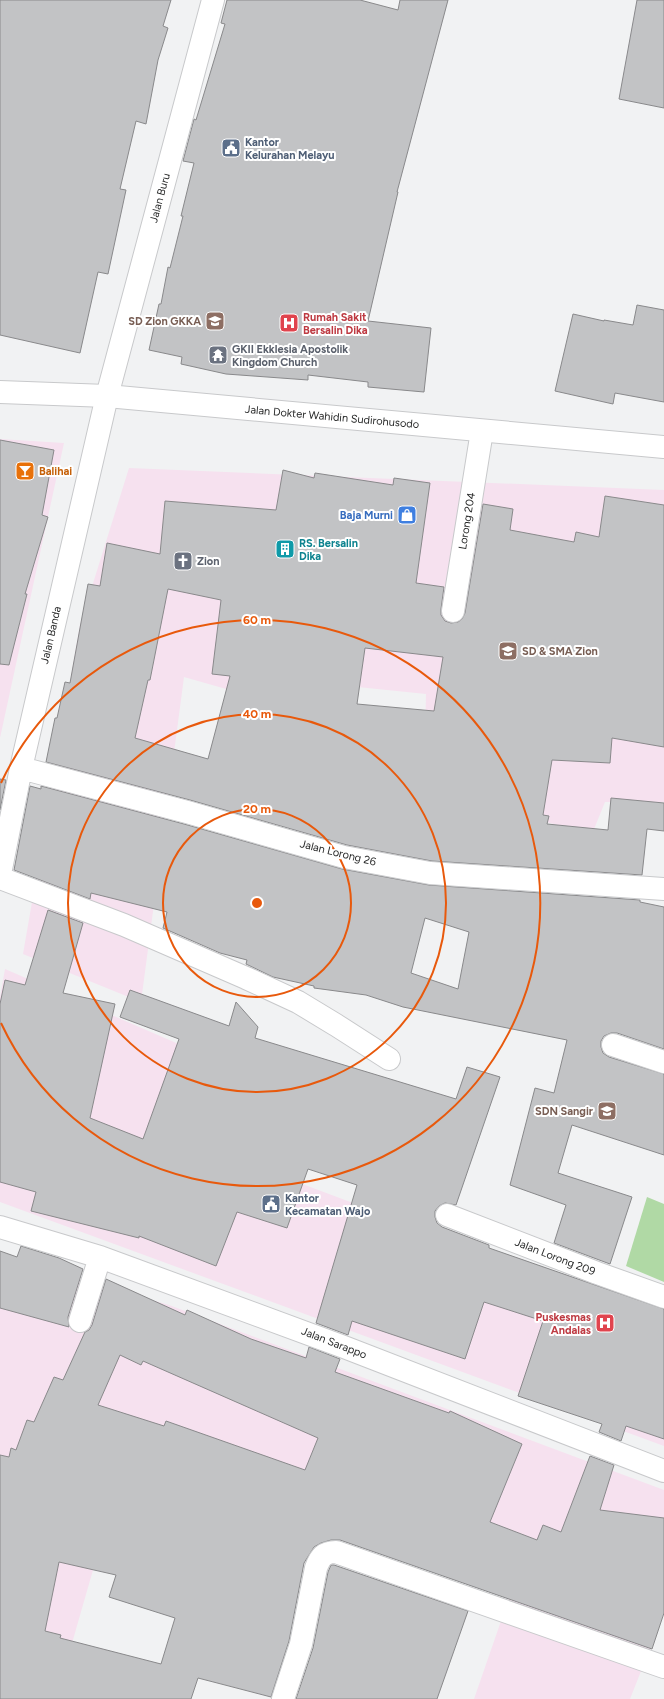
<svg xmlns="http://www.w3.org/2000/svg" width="664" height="1699" font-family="Figtree,sans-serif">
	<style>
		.commercial { fill: #f6e1ef }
		.green { fill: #b0d9a5 }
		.building { fill: #c2c3c5; stroke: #89898b; fill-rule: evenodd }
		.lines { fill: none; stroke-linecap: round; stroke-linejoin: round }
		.minor-casing { stroke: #c8c9cb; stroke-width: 24 }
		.major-casing { stroke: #c8c9cb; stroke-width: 24 }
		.minor { stroke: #fff; stroke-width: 22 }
		.major { stroke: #fff; stroke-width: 22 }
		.ring { fill: none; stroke: #e8590c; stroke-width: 2 }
		.labels { text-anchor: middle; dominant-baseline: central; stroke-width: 4; stroke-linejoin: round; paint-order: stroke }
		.service-label { font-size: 11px; font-weight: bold; fill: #4e5e75; stroke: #fff; text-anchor: start }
		.street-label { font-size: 11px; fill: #272828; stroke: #fff }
		.health-label { font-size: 11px; font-weight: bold; fill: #be3a42; stroke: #fff; text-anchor: start }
		.education-label { font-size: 11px; font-weight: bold; fill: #785e54; stroke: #fff; text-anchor: end }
		.worship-label { font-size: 11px; font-weight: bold; fill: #5b616d; stroke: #fff; text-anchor: start }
		.food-label { font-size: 11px; font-weight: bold; fill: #c56008; stroke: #fff; text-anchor: start }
		.shop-label { font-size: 11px; font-weight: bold; fill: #366cbe; stroke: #fff; text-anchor: end }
		.culture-label { font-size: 11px; font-weight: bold; fill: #0d838f; stroke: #fff; text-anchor: start }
		.centre { fill: #e8590c; stroke: #fff; stroke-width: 2 }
		.ring-label { font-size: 12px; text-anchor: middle; font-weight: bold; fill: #e8590c; stroke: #fff; stroke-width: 4; stroke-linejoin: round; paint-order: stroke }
	</style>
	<rect width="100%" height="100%" fill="#f1f2f3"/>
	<!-- commercial -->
	<path class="commercial" d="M0,439l64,4 -64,295z
		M129,468l535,22v312h-59l-13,32 -168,-44 2,-96 -117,-12 -6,29 -119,-34 -43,325 -118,-48 57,-329z
		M5,969l294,127 -26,77 160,60 231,91v122l-664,-244v-205z
		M0,1257l169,48 495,185v123l-34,86h-156l54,-156 -396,-109 -76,265h-56z"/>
	<!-- green -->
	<path class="green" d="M647,1197l17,7v78l-38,-16z"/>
	<!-- building -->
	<path class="building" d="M0,0h171l-8,26 5,2 -10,32 -12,64 -10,-3 -16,68 6,1 -18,84 -10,-2 -18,81 -80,-18z
		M227,0h133l38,10 2,-10h48l-51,192h1l-30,129 63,7 -7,64 -56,-5v-5l-60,-7v5l-82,-6 -45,-10 1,-7 -33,-7 10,-46h2l7,-37 2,1 13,-52h-2l13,-53 -11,-2 11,-42 2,1 29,-96 -4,-1z
		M637,0h27v108l-45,-9z
		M637,305l27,5v92l-49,-9 -2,11 -58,-13 18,-77 31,7v-1l29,5z
		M0,440l54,10 -12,65 6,2 -23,77h2l-18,71 -9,-1z
		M283,470l31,8 1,-5 78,12 1,-7 36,5 -14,100 28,4 -3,22v6l4,6 6,2 7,-1 4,-3 3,-6 18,-109 30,5 -3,21 64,12 2,-10 23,5 6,-41 59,9v242l-52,-9 -2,25 -58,-3 -9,55 6,1 -2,8 61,6 3,-32 53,5v28l-17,-2 -5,46 -210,-14 -85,-16 -157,-45 -144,-38 9,-44h2l8,-36 5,1 18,-99 12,2 7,-43 53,11 5,-53 111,9zM168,589l53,11 -9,74 18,2 -22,83 -73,-21 13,-58h2zM365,648l78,9 -9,54 -77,-7z
		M0,779l6,1 -6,30z
		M30,786l11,3v-3l143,38 158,45 87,16 211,15v2l24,5v142l-47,-16h-6l-7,3 -3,5v6l2,6 6,4 55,17v81l-92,-30 -14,48 74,24 -22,67 -56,-21 12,-38 -56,-20 25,-97 19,5 13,-53 -164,-33 -37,-12 -52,-7v-2l-41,-9 -27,-13 1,-4 -27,-7 -57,-25 4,-16 -76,-19 -1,6 -76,-29zM425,918l44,14 -11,57 -47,-16z
		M48,910l35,13 -20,70 52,11 -25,114 53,21 36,-100 -59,-22 10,-27 99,36 7,-24 22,25 -3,11 201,61 11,-32 33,10 -44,128 -11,-2 -6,3 -4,5v6l2,6 5,4 47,18v3l175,61v130l-38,-13 -5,15 -22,-9 3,-8 -84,-28 25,-75 -59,-19 -19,57 -113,-38 -4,14 -32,-12 41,-138 -49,-16 -21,59 -50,-16 -21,54 -77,-30v2l-108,-27 5,-19 -36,-10v-178l5,-24 20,5z
		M21,1246l38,12 24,11 -15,48 1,10 -69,-19v-57l17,6z
		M106,1279l79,36 2,-5 64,29 55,19 3,-11 31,12 -5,13 114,41 1,-2 72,33 -32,78 47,18 6,-15 18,7 29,-76 24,9 -14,45 64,8v95l-12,36 -312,-109h-9l-10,3 -7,4 -10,16 -15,78 -18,56 -73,-19 -7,21h-191v-244l9,2 2,-9 5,2 11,-30 7,2 20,-45 9,3 22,-48 4,-2 3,-5zM120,1355l21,10 2,-4 175,77 -13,32 -139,-49 -2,5 -66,-21zM59,1562l57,13 -7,22 66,21 -14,46 -101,-26 1,-3 -16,-4z
		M331,1565h3l134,46 -31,88h-141l17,-51 15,-76z"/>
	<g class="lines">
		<!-- minor casing -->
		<g class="minor-casing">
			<path id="minor" d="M453,611l29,-180
				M21,768l166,44 157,45 86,16 234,16
				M0,874l21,-106 86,-372 106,-396
				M0,878l124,47 122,53 52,24 38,23 53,34
				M613,1045l51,17
				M447,1215l150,58 67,24
				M0,1227l100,30 244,90 320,124
				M80,1321l20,-64
				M283,1699l18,-55 15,-76c4,-11 8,-16 20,-16l328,115"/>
		</g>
		<!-- major casing -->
		<g class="major-casing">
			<path id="major" d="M0,392l107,4 557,51"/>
		</g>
		<!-- minor -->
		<use href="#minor" class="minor"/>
		<!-- major -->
		<use href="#major" class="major"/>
	</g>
	<!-- distance rings -->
	<g class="ring">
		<circle cx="257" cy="903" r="94"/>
		<circle cx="257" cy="903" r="189"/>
		<path d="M1 783A283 283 0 1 1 1 1023"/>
	</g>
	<!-- icons -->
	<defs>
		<g id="civic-square" transform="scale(1)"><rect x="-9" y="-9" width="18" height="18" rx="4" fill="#5c6f8a" stroke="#fff"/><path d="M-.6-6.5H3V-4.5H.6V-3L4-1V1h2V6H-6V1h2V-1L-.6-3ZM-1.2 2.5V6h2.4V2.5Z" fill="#fff"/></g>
		<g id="school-square" transform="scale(1)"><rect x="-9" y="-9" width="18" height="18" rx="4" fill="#8d6e63" stroke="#fff"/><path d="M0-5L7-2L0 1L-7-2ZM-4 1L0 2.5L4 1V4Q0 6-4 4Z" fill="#fff"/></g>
		<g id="hospital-square" transform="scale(1)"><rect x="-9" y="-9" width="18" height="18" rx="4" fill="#e0444e" stroke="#fff"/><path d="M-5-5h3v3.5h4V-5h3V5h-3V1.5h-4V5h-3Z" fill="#fff"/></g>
		<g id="temple-square" transform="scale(1)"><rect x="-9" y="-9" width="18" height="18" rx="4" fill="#6b7280" stroke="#fff"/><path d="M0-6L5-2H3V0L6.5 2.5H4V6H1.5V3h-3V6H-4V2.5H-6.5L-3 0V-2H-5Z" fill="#fff"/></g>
		<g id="bar-square" transform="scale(1)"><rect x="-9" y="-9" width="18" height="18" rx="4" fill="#e8710a" stroke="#fff"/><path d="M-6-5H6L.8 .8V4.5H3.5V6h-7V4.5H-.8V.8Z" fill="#fff"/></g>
		<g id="shop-square" transform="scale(1)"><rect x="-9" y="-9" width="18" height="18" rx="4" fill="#3f7fe0" stroke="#fff"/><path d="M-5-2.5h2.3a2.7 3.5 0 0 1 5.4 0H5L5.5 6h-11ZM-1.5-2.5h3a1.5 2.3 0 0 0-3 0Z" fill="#fff"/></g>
		<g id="building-square" transform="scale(1)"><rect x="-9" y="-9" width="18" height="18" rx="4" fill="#0f9aa8" stroke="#fff"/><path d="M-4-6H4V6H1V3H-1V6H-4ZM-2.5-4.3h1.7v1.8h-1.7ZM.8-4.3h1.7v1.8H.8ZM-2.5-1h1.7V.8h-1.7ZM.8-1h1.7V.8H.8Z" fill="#fff"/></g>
		<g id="church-square" transform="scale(1)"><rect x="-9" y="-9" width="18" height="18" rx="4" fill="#6b7280" stroke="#fff"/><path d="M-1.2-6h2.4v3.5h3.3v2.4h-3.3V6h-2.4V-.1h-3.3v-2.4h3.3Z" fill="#fff"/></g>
	</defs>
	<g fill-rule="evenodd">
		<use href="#civic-square" x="231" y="148"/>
		<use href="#school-square" x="215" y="321"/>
		<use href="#hospital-square" x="289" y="323"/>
		<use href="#temple-square" x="218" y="355"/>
		<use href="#bar-square" x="25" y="471"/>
		<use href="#shop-square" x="407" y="515"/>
		<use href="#building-square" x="285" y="549"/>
		<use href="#church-square" x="183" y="561"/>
		<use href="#school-square" x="508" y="651"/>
		<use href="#school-square" x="607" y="1111"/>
		<use href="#civic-square" x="271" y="1204"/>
		<use href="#hospital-square" x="605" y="1323"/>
	</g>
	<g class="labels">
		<!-- service labels -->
		<g class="service-label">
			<text x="245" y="142">Kantor<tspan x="245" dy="13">Kelurahan Melayu</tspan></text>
			<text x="285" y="1198">Kantor<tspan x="285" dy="13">Kecamatan Wajo</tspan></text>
		</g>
		<!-- street labels -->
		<g class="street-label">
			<text transform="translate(160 198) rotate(-75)">Jalan Buru</text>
			<text transform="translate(332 417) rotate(5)">Jalan Dokter Wahidin Sudirohusodo</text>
			<text transform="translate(467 521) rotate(-81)">Lorong 204</text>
			<text transform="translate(51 635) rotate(-77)">Jalan Banda</text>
			<text transform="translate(338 853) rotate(14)">Jalan Lorong 26</text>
			<text transform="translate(555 1257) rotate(21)">Jalan Lorong 209</text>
			<text transform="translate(334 1343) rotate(21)">Jalan Sarappo</text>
		</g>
		<!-- health labels -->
		<g class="health-label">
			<text x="303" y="317">Rumah Sakit<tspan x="303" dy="13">Bersalin Dika</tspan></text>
			<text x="591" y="1317" text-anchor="end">Puskesmas<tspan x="591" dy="13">Andalas</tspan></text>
		</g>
		<!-- education labels -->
		<g class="education-label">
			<text x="201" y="321">SD Zion GKKA</text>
			<text x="522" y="651" text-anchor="start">SD &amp; SMA Zion</text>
			<text x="593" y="1111">SDN Sangir</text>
		</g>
		<!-- worship labels -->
		<g class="worship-label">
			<text x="232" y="349">GKII Ekklesia Apostolik<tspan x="232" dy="13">Kingdom Church</tspan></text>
			<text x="197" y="561">Zion</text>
		</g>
		<!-- food labels -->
		<g class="food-label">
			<text x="39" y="471">Balihai</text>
		</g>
		<!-- shop labels -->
		<g class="shop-label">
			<text x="393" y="515">Baja Murni</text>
		</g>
		<!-- culture labels -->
		<g class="culture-label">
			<text x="299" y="543">RS. Bersalin<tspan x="299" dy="13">Dika</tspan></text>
		</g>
	</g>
	<circle cx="257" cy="903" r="6" class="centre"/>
	<g class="ring-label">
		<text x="257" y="624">60 m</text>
		<text x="257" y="718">40 m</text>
		<text x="257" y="813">20 m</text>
	</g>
</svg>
